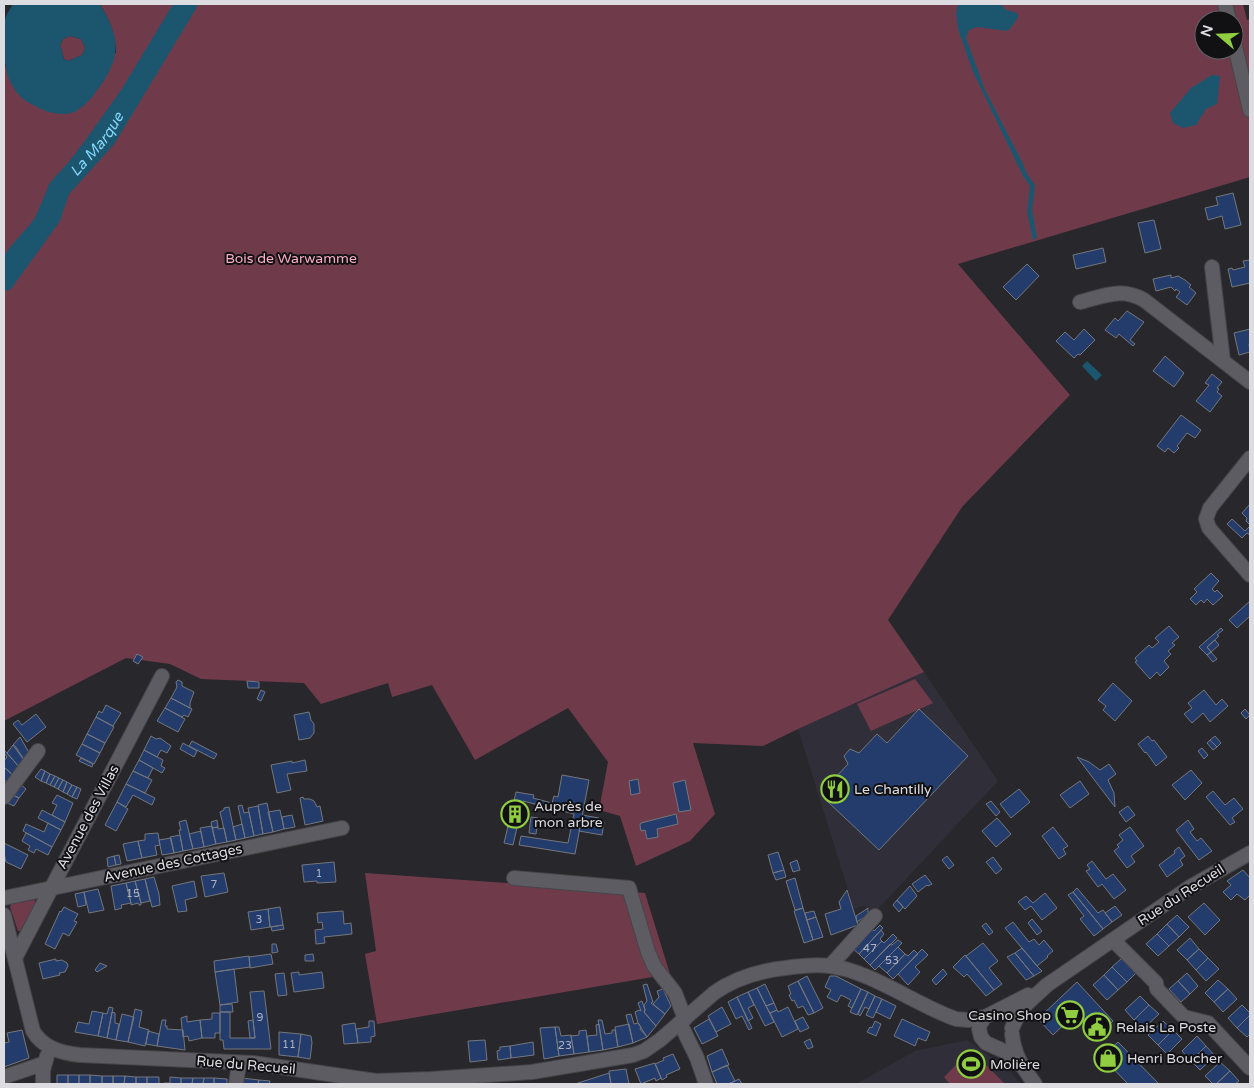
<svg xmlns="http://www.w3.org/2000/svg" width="1254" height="1088" font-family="'Varela Round',sans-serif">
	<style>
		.built { fill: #302e39 }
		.green { fill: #6f3b4b; fill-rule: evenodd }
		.water { fill: #1c566e; fill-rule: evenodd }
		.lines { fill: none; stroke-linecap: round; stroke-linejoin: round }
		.river { stroke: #1c566e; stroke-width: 22 }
		.building { fill: #233c6c; stroke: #74777d }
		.minor-casing { stroke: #46454a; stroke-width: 16 }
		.tertiary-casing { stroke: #46454a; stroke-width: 16 }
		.minor { stroke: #5d5c62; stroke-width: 14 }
		.tertiary { stroke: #5d5c62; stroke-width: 14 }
		.labels { text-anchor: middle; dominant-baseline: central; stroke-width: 4; stroke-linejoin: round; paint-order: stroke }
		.number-label { font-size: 11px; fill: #aeb4c3 }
		.park-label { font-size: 14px; fill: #faadc3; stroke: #111013 }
		.poi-label { font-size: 14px; fill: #dddce0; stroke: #111013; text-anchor: start }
		.street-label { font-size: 14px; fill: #dddce0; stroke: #111013 }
		.water-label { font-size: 15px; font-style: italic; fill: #85d6fa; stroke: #111013 }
	</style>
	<rect width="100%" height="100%" fill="#28272c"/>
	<!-- built -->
	<path class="built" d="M924,672l74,109 -122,130 -13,-5 -9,3 -56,-180z
		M967,1040l42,30 12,14h-165l59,-33z"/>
	<!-- green -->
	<path class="green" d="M100,4h1143l4,16 3,-1v158l-292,87 112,131 -108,112 -74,113 36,52 -126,57 -35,17 -70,-3 22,71 -25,27 -54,25 -16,-50 -21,-6 9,-48 -40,-54 -93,52 -43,-75 -40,12 -4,-14 -67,21 -17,-21 -103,-4 -31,-15 -44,-6 -122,63v-658l8,21 104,-31c0,-18 -7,-34 -16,-49zM1204,20h30v30h-30z
		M70,36l11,3 4,9 -3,7 -14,6 -4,-2 -4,-14 3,-6z
		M915,679l18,24 -62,28 -14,-27z
		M365,873l280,20 25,81 -293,50 -12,-70 11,-3z
		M34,900l2,2 -16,29h-2l-8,-24 1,-3z
		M971,1050l34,34h-55l-6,-7z"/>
	<!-- water -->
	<path class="water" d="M13,4h87c17,30 23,47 3,78 -8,11 -16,24 -29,30 -9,4 -25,1 -33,-3 -7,-4 -15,-7 -20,-12 -16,-16 -17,-36 -17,-57 0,-7 -1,-16 2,-23 1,-4 5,-9 7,-13zM70,36l11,3 4,9 -3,7 -14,6 -4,-2 -4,-14 3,-6z
		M174,4h6l-33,60 -51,76 -37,45 -8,29 -41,47 -6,10v-15l6,-9 24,-27 12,-28 41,-54 47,-66z
		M958,4h43l5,6 9,2 3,2v4l-10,13 -31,-4 -8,3 -3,8 19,52 38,74 4,10 8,11 -3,25 5,28 -4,2 -6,-28 3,-26 -7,-10 -50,-104 -15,-43 -2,-15z
		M1212,75l8,1 -3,28 -11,5 -10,16 -13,3 -10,-5 -3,-10 21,-25z
		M1087,361l15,14 -6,6 -14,-15z"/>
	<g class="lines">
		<!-- river -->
		<path class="river" id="s1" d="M4,280l46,-64 9,-27 46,-51 81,-134"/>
	</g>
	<!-- building -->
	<path class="building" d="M1233,193l8,32 -16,4 -3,-13 -14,4 -3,-12 13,-3 -2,-8z
		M1154,220l7,29 -16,4 -7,-30z
		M1103,248l3,14 -30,7 -3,-14z
		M1250,260v23l-18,4 -4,-18 4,-1 1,2 12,-3 -2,-6z
		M1027,264l12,12 -23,24 -13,-13z
		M1171,275v3l7,-2 7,4 6,5 -2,2 7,6 -9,12 -11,-8 4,-5 -4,-3 -1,2 -4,-4 -15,4 -3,-12z
		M1127,311l17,11 -14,18 5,4 -2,2 -14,-12 -3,4 -11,-8 10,-12 3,3z
		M1084,329l11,11 -15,15 -2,-1 -4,4 -18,-17 9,-9 9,8z
		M1250,329v15h-1l1,8 -11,3 -5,-22z
		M1165,356l19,17 -10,14 -21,-16z
		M1212,374l10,8 -5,6 2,1 -2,3 5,4 -12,16 -14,-11 13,-16 -4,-2z
		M1181,415l20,15 -6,8 -8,-5 -10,13 2,2 -5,5 -6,-5 -3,4 -8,-6z
		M1250,504v21l-4,-4 1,-3 -5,-5z
		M1232,519l13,12 5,-5v9l-3,-2 -5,5 -15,-14z
		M1211,573l8,8 -7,8 3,3 2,-2 6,6 -10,9 -6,-6 -3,4 -3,-3 -5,5 -6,-6 7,-7 -3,-3z
		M1250,601v15l-13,12 -8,-8z
		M1169,626l10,11 -7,6 3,2 -7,6 3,3 -7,7 5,6 -9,9 -3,-4 -7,7 -15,-17 2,-1 -2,-3 14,-13 3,3 7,-6 -4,-4z
		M1221,628l2,2 -6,5 2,1 -12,11 4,5 -4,3 -8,-8z
		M1215,640l4,5 -8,7 -4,-5z
		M1211,652l6,7 -4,3 -6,-7z
		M137,654l6,3 -5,7 -5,-3z
		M178,680l4,2v4l12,6 -4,11v5l-19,-10 6,-11 -1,-5z
		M247,681l12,1v6h-11z
		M1113,683l19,18 -17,20 -12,-11 3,-4 -8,-6z
		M261,690l4,2 -4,9 -4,-2z
		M1204,690l12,15 6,-6 6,7 -18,16 -7,-9 -11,10 -8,-9 8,-6 -4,-5z
		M171,698l21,11 -4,8 -4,-2 -2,2 -17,-9z
		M106,705l15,8 -8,13 -17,-9 3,-6 3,2z
		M165,708l20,11 -7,13 -21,-11z
		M919,709l49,47 -89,94 -52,-49 -1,-6 3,-3 -4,-3 23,-25 -4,-8 6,-7 9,4 18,-19 10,9z
		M1245,709l5,6 -4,4 -5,-6z
		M309,712l2,8 3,4v9l-4,5 -11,2 -5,-25z
		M36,714l10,13 -19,15 -14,-18 5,-4 4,5z
		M96,717l18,10 -9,16 -18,-9z
		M87,734l18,9 -5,10 -18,-9z
		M151,736l5,3 4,-1 11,8 -4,7 -6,-3 -4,7 -13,-7z
		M1148,736l4,5 2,-1 13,17 -11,9 -7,-10 -3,-4 -1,1 -7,-9z
		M1215,736l6,7 -4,4 -7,-7z
		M20,737l11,19 -5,7 -13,-18z
		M1210,740l7,7 -4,3 -6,-7z
		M192,741l25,13 -3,5 -25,-13z
		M183,743l14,8 -3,6 -14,-8z
		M82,744l18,9 -6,11 -18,-9z
		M13,745l3,2 10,16 -5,6 -14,-16z
		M1202,748l6,7 -4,4 -6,-8z
		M144,750l19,10 -2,6 4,2 -3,5 -23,-13z
		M5,751l16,18 -6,8 -11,-10v-6l3,-4 -3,-4z
		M1077,757l12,5 11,8 9,-6 7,10 -8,6 6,13 1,14z
		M81,758l12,6 -1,3 -13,-6z
		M139,760l14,8 -5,10 -15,-7z
		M305,760l2,11 -20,3 4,16 -14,3 -6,-28 21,-4v2z
		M4,767l11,10 -5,7 -6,-4z
		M41,769l4,2 -4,10 -6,-4z
		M1191,770l11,13 -17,17 -13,-15z
		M45,771l5,3 -4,9 -5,-2z
		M133,771l19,9 -7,13 -19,-9z
		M50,774l5,2 -5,9 -4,-2z
		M562,775l27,5 -14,74 -56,-9 2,-9 47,7 6,-29 -51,-13 -10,44 -9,-2 12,-51 18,3 -1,3 19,5 2,-7 4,1z
		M55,776l4,2 -5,9 -4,-2z
		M59,778l4,2 -5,9 -4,-2z
		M638,779l2,14 -9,2 -2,-14z
		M63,780l4,2 -4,10 -5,-3z
		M685,780l6,30 -12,2 -6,-29z
		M1080,781l9,13 -19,14 -10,-13z
		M67,782l5,3 -5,9 -4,-2z
		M19,783l7,6 -7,9 -8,-4z
		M126,784l29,14 -3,7 -19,-10 -7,12 -9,-5z
		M72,785l5,2 -5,10 -5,-3z
		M77,787l4,2 -4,10 -5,-2z
		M1019,789l11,13 -19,16 -11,-14z
		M1213,791l12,14 9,-7 9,11 -11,9 3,4 -5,3 -24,-28z
		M11,794l8,4 -5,8 -9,-4z
		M57,795l16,8 -8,19 -13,-7 5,-10 -5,-2z
		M303,797l1,2h6l4,2 3,6 3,-1 3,15 -18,4 -5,-27z
		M991,801l9,11 -4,4 -10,-12z
		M117,802l11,7 -12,22 -11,-6z
		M267,803l6,29 -10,2 -5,-29z
		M242,805l2,8 5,-1 5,24 -9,2 -7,-32z
		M258,806l5,28 -9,2 -6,-28z
		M1128,806l7,9 -9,7 -7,-10z
		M229,807l7,33 -9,2 -7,-30 4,-2v-2z
		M42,810l23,12 -4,8 -23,-12z
		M280,810l4,19 -11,3 -5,-20z
		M676,814l2,10 -21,5 1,8 -11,2 -2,-9 -4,1 -1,-6 1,-2z
		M292,815l3,12 -11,2 -2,-12z
		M582,815l17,3 -1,3 6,1 -2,13 -23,-4z
		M531,817l7,1 -2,16 -7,-1z
		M997,818l14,16 -15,13 -14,-16z
		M186,820l7,29 -10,2 -4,-21h2l-2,-8z
		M217,820l1,7 -6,1 -1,-6z
		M1188,820l6,9 -4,3 7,9 4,-3 11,13 -13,9 -23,-30z
		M48,823l13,7 -9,17 -29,-16 3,-7 18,8z
		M242,824l3,14 -9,2 -3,-13z
		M212,826l4,18 -12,3 -4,-19z
		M218,827v2l6,-1 3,14 -11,2 -4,-16z
		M1053,827l15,19 -5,3 3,5 -7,5 -17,-23z
		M1130,827l14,19 -13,10 4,6 -8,6 -13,-17 5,-4 -2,-2 6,-5 -4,-5z
		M201,831l3,16 -11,2 -4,-15z
		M26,833l26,14 -4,8 -12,-6 -2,4 -6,-3 2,-4 -8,-5z
		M158,833l2,12 -5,1 2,9 -15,3 -4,-17 7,-1v-6z
		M180,835l3,16 -9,2 -4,-16z
		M171,838l3,15 -12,2 -3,-15z
		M138,841l4,17 -15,3 -4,-17z
		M4,843l24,12 -7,14 -15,-7 -2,-9z
		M1179,847l6,9 -5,4 3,5 -16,12 -8,-12 16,-12 -1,-2z
		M778,852l6,18 -11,3 -5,-18z
		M119,855l2,9 -5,1 -2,-9z
		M114,856l2,9 -8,2 -1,-9z
		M947,856l7,9 -5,4 -7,-9z
		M993,857l9,12 -6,5 -10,-12z
		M797,860l3,10 -7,2 -3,-9z
		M1092,861l14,18 7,-5 13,16 -12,9 -12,-15 -4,3 -12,-16 4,-2 -3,-4z
		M334,862l2,20 -19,1v-2l-13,1 -2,-17z
		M784,870l2,7 -10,3 -3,-7z
		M1243,870l7,8v17l-5,5 -8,-6 -6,6 -8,-8 8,-7 -4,-4z
		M224,873l4,19 -23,5 -4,-21z
		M925,875l7,9 -4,2 -1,-1 -9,7 -6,-8z
		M154,877l5,17 1,11 -8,2 -7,-28z
		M795,878l8,30 -8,2 -9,-29z
		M145,879l5,22 -9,2 -6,-22z
		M135,881l6,22v2h-2l-1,-2 -7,2v-2l-5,-20z
		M194,881l3,16 -12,3 2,11 -9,1 -6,-26z
		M126,883l5,20 -10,2 1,3 -7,2 -4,-24z
		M910,886l7,10 -12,13 -8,-9z
		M1077,888l21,25 5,-3 9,12 -9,7 -30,-37z
		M98,889l6,21 -15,3 -5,-21z
		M847,890l11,35 -27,10 -6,-21 16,-5 -2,-7z
		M84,892l2,13 -8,2 -3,-13z
		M1073,892l30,37 -9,7 -14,-17 4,-3 -16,-21z
		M1045,893l12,15 -15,12 -11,-14 -6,4 -7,-8 8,-6 7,7z
		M897,900l6,7 -4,5 -6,-7z
		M1204,903l16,17 -15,15 -17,-18z
		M1115,906l7,9 -10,7 -7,-9z
		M64,907l14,7 -4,7 3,1 -8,14 -6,-3 -8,16 -10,-5 15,-33 1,1z
		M280,907l3,18 -13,2 -2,-18z
		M803,908l10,32 -9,3 -10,-32z
		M868,908v5l-2,3 -9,6 -1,-6z
		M268,909l2,18 -19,3 -3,-18z
		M343,911l1,13 7,-1 1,11 -28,3 1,6 -9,1 -1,-14 8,-1 -1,-7 -4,1 -1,-10z
		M814,911l2,6 -9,3 -2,-7z
		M1177,915l12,12 -10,10 -12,-13z
		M816,917l7,20 -10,3 -6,-20z
		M1032,919l10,12 -5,4 -9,-12z
		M1013,922l16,20 5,-3 5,6 5,-5 9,11 -6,5 1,1 -11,9 -32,-38z
		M986,923l7,9 -4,3 -7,-9z
		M1167,924l12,13 -10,9 -12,-12z
		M283,925l1,4 -12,2 -1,-4z
		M880,925l3,3 -24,26 -7,-6 19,-20 3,3z
		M881,930l3,4 -4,5 2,2 -18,18 -5,-5z
		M893,934l4,4 -27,27 -6,-6 18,-18 2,2z
		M1157,934l12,12 -11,10 -12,-12z
		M1190,938l9,11 -12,11 -10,-10z
		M898,940l4,3 -27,27 -5,-5 20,-21 2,1z
		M983,943l15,18 -9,7 13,16 -8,6 -28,-34z
		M272,944h4l2,8 -6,1z
		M898,947l7,7 -18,19 -8,-7z
		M1022,948l15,18 5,5 -8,5 -19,-23z
		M922,949l6,6 -13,12 5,5 -12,13 -10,-11z
		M1199,949l9,9 -12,12 -9,-10z
		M914,950l4,4 -25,25 -6,-6 18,-19 3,2z
		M1015,953l19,23 -8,4 -19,-23z
		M271,954l2,10 -23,4 -1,-11z
		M313,954l1,7h-9v-6z
		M965,955l29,35 -8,6 -19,-22 -3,3 -11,-10z
		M249,956l1,11 -35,5 -1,-11z
		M1122,958l14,15 -9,9 -15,-15z
		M1208,958l11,11 -13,12 -10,-11z
		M56,959v2l6,-1 5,3 1,3 -3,6 -6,1 1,2 -17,4 -4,-16z
		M100,963l7,3 -10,6 -2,-2z
		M1112,967l15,15 -9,8 -14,-15z
		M234,969l4,33 -18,3 -5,-33z
		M943,969l4,5 -11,11 -4,-5z
		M299,972v3l23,-3 2,16 -30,4 -3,-19z
		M284,973l3,22 -9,1 -3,-22z
		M1187,973l11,13 -8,8 -12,-13z
		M1104,975l14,15 -11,10 -14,-15z
		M807,976l16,32 -9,5 -16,-32z
		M830,976h6l25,13 -9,19 -4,-2 3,-6 -10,-5 -4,7 -10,-5 4,-7 -6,-3z
		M1218,980l10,9 -14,13 -9,-9z
		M798,981l16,32 -6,2 -5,-9 -5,2 -4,-8 -2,1 -3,-6 2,-1 -3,-8z
		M1178,981l12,13 -9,8 -12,-13z
		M1077,982l36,39 -16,15 -21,-23 -23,22 -15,-16z
		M647,984l6,18 -2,1 14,11 -9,12 -12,-14 1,-2 -1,-5 3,-4 -4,-16z
		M765,984l9,19 -8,3 -9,-18z
		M757,988l17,34 -9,4 -17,-34z
		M663,989l8,17 -6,8 -12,-10 6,-7 -2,-6z
		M861,989l7,3 -11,23 -7,-3z
		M1228,989l9,10 -14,13 -9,-10z
		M264,991l7,58h-47l-1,-9h-3v-28h10v26h25l-5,-46z
		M748,992l6,13 -6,3 5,10 -5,3 -11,-24z
		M868,992l7,4 -6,13 -4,-2 -5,9 -2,-2z
		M875,996l7,3 -9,19 -7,-3z
		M1140,996l9,9 -15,15 -9,-10z
		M737,997l15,31 -3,2 -7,-14 -6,3 -8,-17z
		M882,999l14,7 -6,13 -14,-7z
		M642,1001l3,9 -1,2 12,14 -9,11 -7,-8 1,-2 -3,-4 -3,-11 4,-2 2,1 -3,-8z
		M774,1003l3,7 -7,3 -4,-7z
		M232,1004l1,8h-13v-7z
		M1149,1005l10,9 -16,15 -9,-9z
		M1242,1005l8,8v2l-13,13 -9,-10z
		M109,1007l4,1 -6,30 -9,-2 5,-23 4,1z
		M722,1007l9,17 -15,8 -8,-16z
		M788,1007l10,22 -16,8 -12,-24 7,-3 1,2z
		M135,1009l7,2 -3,16 10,3 -4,16 -17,-4z
		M92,1011l11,2 -5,23 -23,-4 3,-10 11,2z
		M112,1012l3,1v10l4,1 -3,16 -9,-2z
		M212,1013h8v20h-5v5h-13l-2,-18 12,-1z
		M122,1014l12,3 -6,25 -12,-2z
		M631,1014l3,10 4,-1 9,14 -14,6 -7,-28z
		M1250,1015v19l-3,3 -10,-9z
		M187,1016v6l13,-2 2,18 -13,3 -1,-5 -5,1 -2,-19z
		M803,1017l6,11 -9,4 -5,-11z
		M709,1019l9,17 -16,8 -8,-16z
		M902,1019l28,13 -4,9 -8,-3 -3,8 -21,-10z
		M162,1020h4l-1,6h2v3l16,1 2,20 -28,-4z
		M253,1020l2,18h-5l-2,-17z
		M598,1020h4l3,14 7,-1v-3h3l3,17 -15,3z
		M369,1021h5l1,15 -4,1v5l-13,1 -2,-14 13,-2z
		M875,1021l6,3 -5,12 -9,-4 3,-5 2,1z
		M1163,1021l10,9 -15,15 -10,-10z
		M355,1023l3,20 -14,1 -2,-19z
		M599,1024l4,26 -14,2 -2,-16 10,-1 -1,-10z
		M629,1024l4,19 -15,4 -3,-20z
		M555,1027h4l2,9 10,-1 3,19 -15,2z
		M555,1027l4,29 -15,3 -4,-31z
		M22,1030l7,28 -25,9v-24l5,-1 -2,-9z
		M586,1030l3,22 -15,2 -3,-18 8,-1v-4z
		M1173,1030l9,9 -15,15 -9,-9z
		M148,1031l11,3 -2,12 -11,-2z
		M279,1032l22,2 -3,23 -19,-2z
		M301,1034l10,2 1,7 -2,16 -12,-2z
		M1197,1036l9,10 -15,15 -9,-10z
		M810,1039l3,8 -5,2 -4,-7z
		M485,1040l2,20 -17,2 -2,-21z
		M533,1042l1,13 -23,3 -1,-12z
		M1118,1042l41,42h-31l-26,-27z
		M510,1046l1,12 -13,2 -1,-9 3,-1v-3z
		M1206,1046l9,10 -15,14 -9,-9z
		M722,1049l7,16 -17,7 -5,-16z
		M673,1054l7,15 -14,6 1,2 -5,3 -7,-16 9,-4 -1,-2z
		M1220,1062l10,9 -14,13h-3l-8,-8z
		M655,1063l6,15 -5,3 -1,-3 -14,6 -6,-15z
		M727,1065l8,16 -7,3h-11l-5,-12z
		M626,1069l3,15h-18l-2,-13z
		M1230,1071l9,10 -4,3h-19z
		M609,1073l2,11h-36z
		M57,1075h11v9h-11z
		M68,1075h11v9h-11z
		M79,1075h11v9h-11z
		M90,1075l12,1v8h-12z
		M102,1076h11v8h-11z
		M113,1076h12l-1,8h-11z
		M125,1076l11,1v7h-12z
		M136,1077h11v7h-11z
		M147,1077h12v7h-12z
		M170,1077l11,1v6h-17v-1h6z
		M181,1078h12l-1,6h-11z
		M193,1078h11l-1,6h-11z
		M204,1078h10v6h-11z
		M214,1078l13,1v5h-13z
		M242,1078l17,2 -1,4h-17z
		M739,1079l3,5h-14l7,-3z
		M259,1080l11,1 -1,3h-11z"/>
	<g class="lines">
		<!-- minor casing -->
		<g class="minor-casing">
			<path id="minor" d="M1225,4l4,16
				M1234,42l16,68
				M1212,267l11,94
				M1080,302c24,-6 41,-15 64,-2l106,82
				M1250,458l-40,50 -4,11 3,9 41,47
				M4,797l34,-46
				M514,878l115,10 19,64 6,14 21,27 10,26
				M4,898l338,-70
				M1113,940l43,43 1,6 27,28 24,6 42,45
				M15,958l147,-282
				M830,966l45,-50
				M680,1023l17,35 9,26
				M4,1077l41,-14
				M43,1084v-14l4,-14
				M236,1084l3,-21"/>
		</g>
		<!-- tertiary casing -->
		<g class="tertiary-casing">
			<path id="tertiary" d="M4,915l29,116c10,17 28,22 47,24l173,8 123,18 55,-2 101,-7 101,-17 11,-4 16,-11 54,-47c21,-15 45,-22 71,-25 14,-2 30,-4 45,-2 41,5 86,39 126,53l12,1 17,-3
				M1012,1028l9,-19 26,-24 143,-98 60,-34
				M1012,1034c2,21 11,34 23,50
				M1022,1066l-18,-15 -18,-8 -5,-6 -2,-8 1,-5 5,-7 43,-22"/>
		</g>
		<!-- minor -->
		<use href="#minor" class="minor"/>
		<!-- tertiary -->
		<use href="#tertiary" class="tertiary"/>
	</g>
	<!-- icons -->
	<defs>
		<g id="restaurant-ring" transform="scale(1.4375)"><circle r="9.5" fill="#111013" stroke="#90cd40" stroke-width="1.5"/><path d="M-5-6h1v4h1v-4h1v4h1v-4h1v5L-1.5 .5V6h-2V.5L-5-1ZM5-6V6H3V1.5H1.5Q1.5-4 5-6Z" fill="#90cd40"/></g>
		<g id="building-ring" transform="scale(1.4375)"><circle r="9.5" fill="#111013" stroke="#90cd40" stroke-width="1.5"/><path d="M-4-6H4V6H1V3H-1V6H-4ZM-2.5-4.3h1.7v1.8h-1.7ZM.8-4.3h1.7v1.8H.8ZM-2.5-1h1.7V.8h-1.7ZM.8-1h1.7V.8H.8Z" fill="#90cd40"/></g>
		<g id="supermarket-ring" transform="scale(1.4375)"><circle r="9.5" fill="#111013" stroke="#90cd40" stroke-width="1.5"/><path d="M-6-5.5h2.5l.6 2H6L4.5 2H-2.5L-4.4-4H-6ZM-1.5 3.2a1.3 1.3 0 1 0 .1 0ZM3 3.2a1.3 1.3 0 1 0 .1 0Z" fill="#90cd40"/></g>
		<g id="civic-ring" transform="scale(1.4375)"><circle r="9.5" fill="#111013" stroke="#90cd40" stroke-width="1.5"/><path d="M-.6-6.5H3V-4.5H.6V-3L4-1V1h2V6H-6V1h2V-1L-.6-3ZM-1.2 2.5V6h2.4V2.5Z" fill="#90cd40"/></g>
		<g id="shop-ring" transform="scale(1.4375)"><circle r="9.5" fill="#111013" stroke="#90cd40" stroke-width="1.5"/><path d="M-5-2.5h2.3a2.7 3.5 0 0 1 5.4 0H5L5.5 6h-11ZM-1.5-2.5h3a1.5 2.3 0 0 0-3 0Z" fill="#90cd40"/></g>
		<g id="stadium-ring" transform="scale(1.4375)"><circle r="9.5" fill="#111013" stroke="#90cd40" stroke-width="1.5"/><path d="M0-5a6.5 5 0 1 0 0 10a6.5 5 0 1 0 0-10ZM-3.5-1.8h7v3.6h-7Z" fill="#90cd40"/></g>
	</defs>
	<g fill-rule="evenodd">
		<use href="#restaurant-ring" x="835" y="789"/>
		<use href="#building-ring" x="515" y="814"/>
		<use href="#supermarket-ring" x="1070" y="1015"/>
		<use href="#civic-ring" x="1097" y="1027"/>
		<use href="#shop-ring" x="1108" y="1058"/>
		<use href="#stadium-ring" x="971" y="1064"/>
	</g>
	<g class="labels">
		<!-- number labels -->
		<g class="number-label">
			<text x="319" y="873">1</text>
			<text x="214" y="884">7</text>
			<text x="133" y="893">15</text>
			<text x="259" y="919">3</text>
			<text x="870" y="948">47</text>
			<text x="892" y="960">53</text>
			<text x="260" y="1017">9</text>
			<text x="289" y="1044">11</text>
			<text x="565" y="1045">23</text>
		</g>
		<!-- park labels -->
		<g class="park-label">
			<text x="291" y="258">Bois de Warwamme</text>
		</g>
		<!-- poi labels -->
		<g class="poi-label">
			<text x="854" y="789">Le Chantilly</text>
			<text x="534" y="806">Auprès de<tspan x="534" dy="16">mon arbre</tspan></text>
			<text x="1051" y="1015" text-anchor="end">Casino Shop</text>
			<text x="1116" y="1027">Relais La Poste</text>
			<text x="1127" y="1058">Henri Boucher</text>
			<text x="990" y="1064">Molière</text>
		</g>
		<!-- street labels -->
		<g class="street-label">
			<text transform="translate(88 817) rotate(-62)">Avenue des Villas</text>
			<text transform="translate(173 863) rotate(-12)">Avenue des Cottages</text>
			<text transform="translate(1181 895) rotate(-33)">Rue du Recueil</text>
			<text transform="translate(246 1065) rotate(5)">Rue du Recueil</text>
		</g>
		<!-- water labels -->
		<g class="water-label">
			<text stroke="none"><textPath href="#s1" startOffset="166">La Marque</textPath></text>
		</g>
	</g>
	<!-- border -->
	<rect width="1254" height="1088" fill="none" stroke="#dddce0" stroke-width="10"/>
	<!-- north arrow -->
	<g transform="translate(1219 35) rotate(289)"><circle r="24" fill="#111013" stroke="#636265"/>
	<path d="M0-4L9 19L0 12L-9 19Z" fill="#90cd40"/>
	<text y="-8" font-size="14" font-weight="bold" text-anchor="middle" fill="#dddce0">N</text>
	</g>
</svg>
